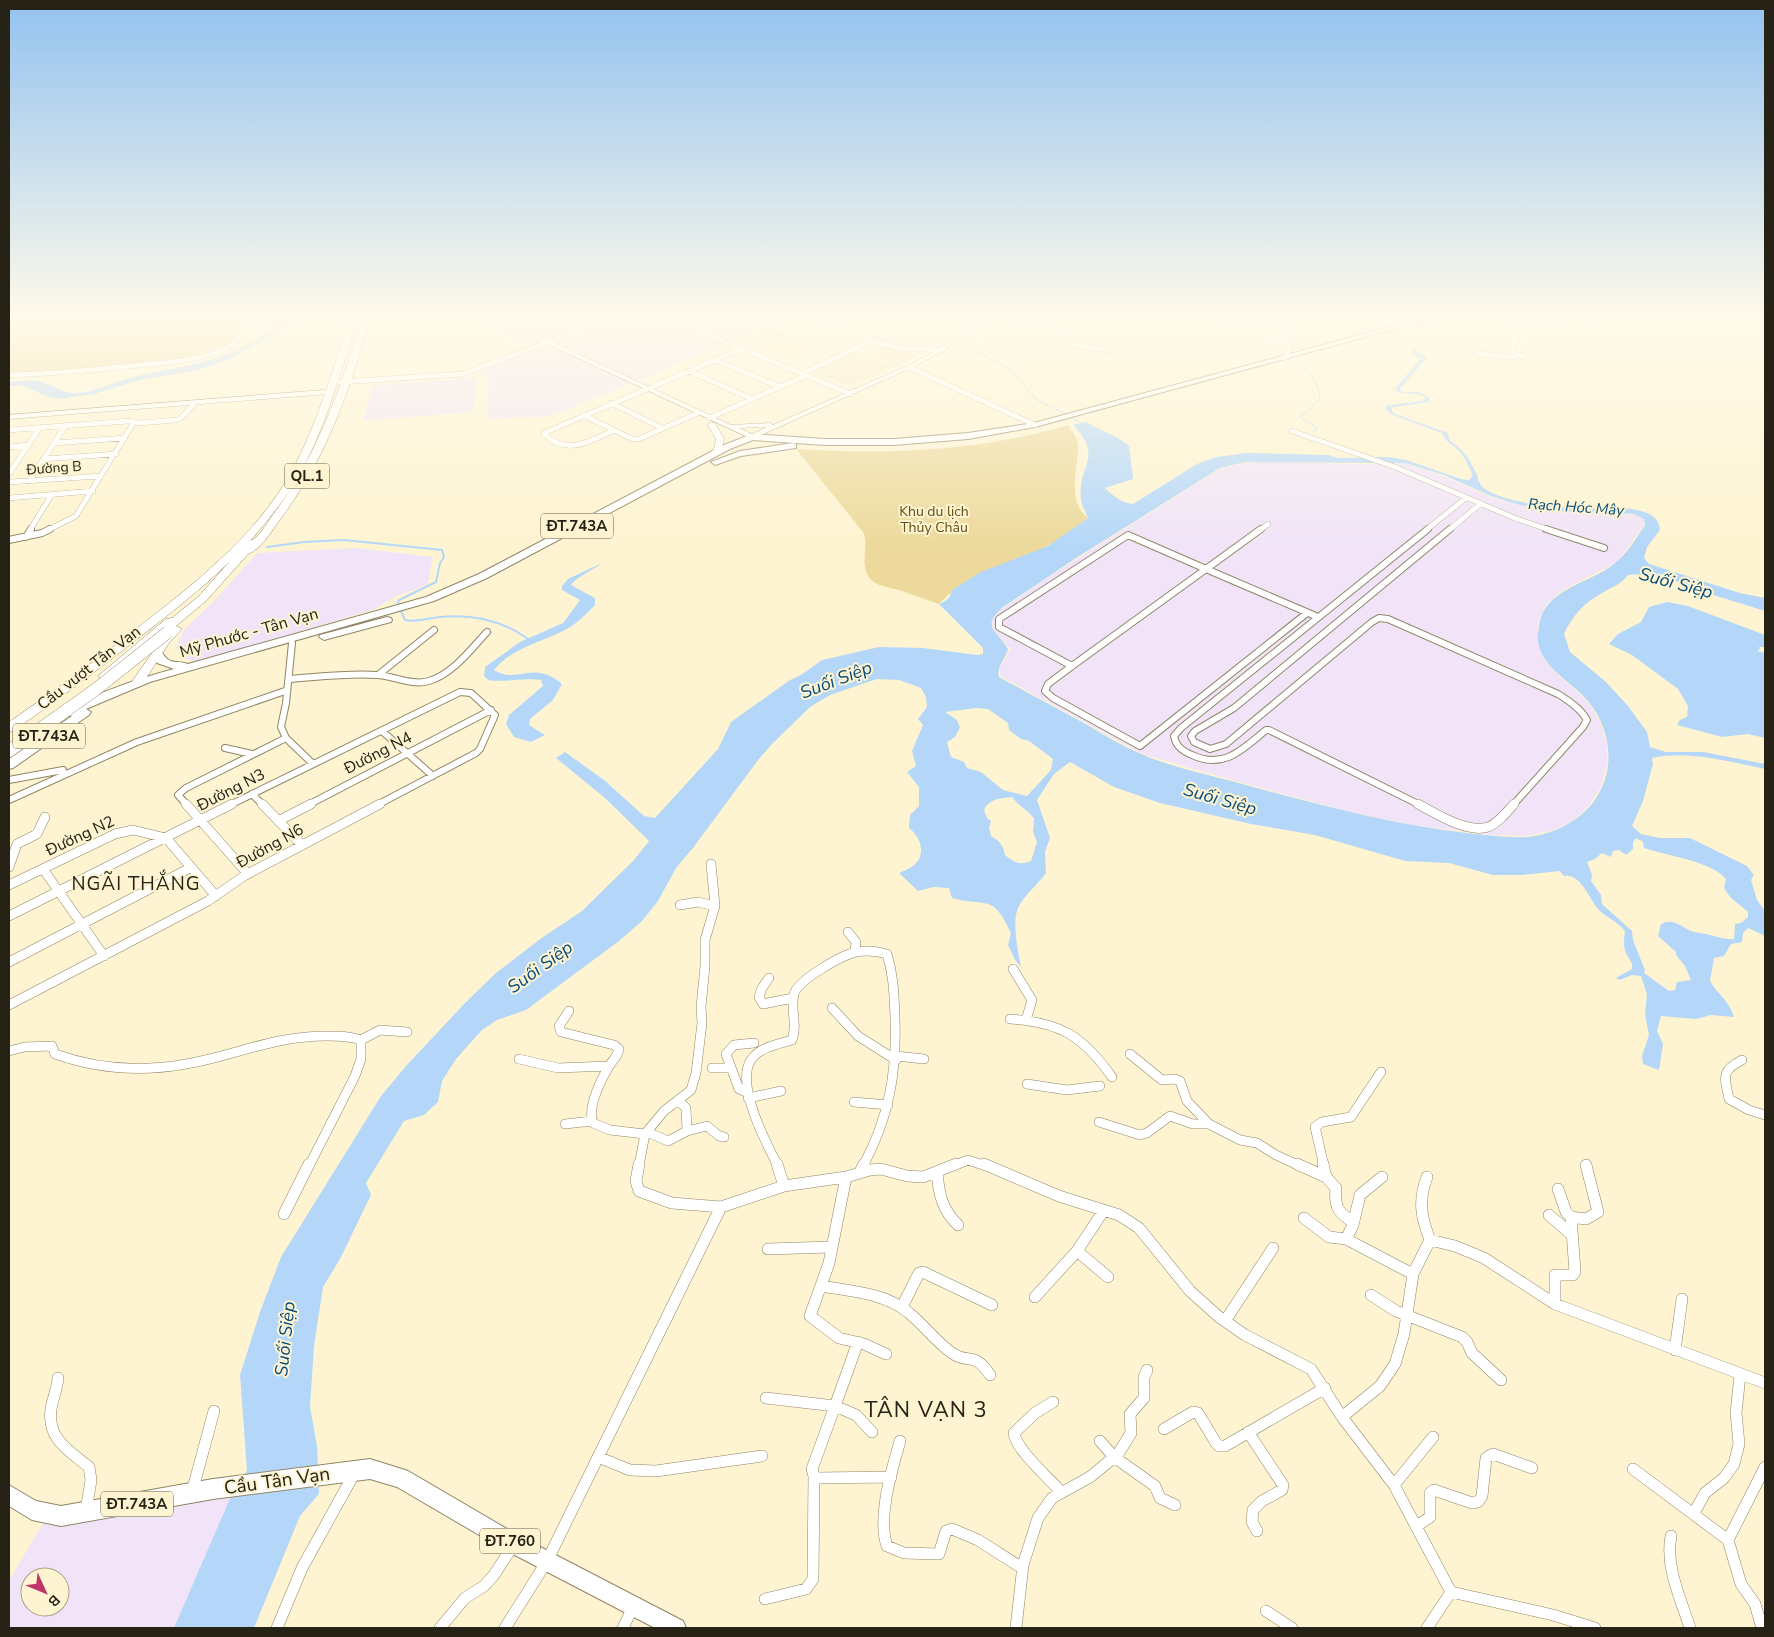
<svg xmlns="http://www.w3.org/2000/svg" width="1774" height="1637" font-family="'Nunito Sans',sans-serif">
	<style>
		.built { fill: #f7eabf }
		.industrial { fill: #f1e4f8; fill-rule: evenodd }
		.green { fill: #ecd99b }
		.water { fill: #b4d7f9; fill-rule: evenodd }
		.lines { fill: none; stroke-linecap: round; stroke-linejoin: round }
		.stream-far1 { stroke: #b4d7f9; stroke-width: 1 }
		.stream { stroke: #b4d7f9; stroke-width: 2 }
		.street-far3-casing { stroke: #908666; stroke-width: 5.5 }
		.street-far2-casing { stroke: #908666; stroke-width: 8 }
		.street-far1-casing { stroke: #908666; stroke-width: 10 }
		.street-casing { stroke: #908666; stroke-width: 12 }
		.secondary-casing { stroke: #908666; stroke-width: 1 }
		.primary-casing { stroke: #908666; stroke-width: 2 }
		.highway-casing { stroke: #908666; stroke-width: 1 }
		.street-far3 { stroke: #fff; stroke-width: 5 }
		.street-far2 { stroke: #fff; stroke-width: 6 }
		.street-far1 { stroke: #fff; stroke-width: 9 }
		.street { stroke: #fff; stroke-width: 11 }
		.secondary { fill: #fff; fill-rule: evenodd }
		.primary { fill: #fff; fill-rule: evenodd }
		.highway { fill: #fff; fill-rule: evenodd }
		.highway-bridge-casing { stroke: #908666; stroke-width: 13; stroke-linecap: butt }
		.highway-bridge { stroke: #fff; stroke-width: 12 }
		.labels { text-anchor: middle; dominant-baseline: central; stroke-width: 4; stroke-linejoin: round; paint-order: stroke }
		.far-street-label { font-size: 14px; fill: #262215; stroke: #fef4d1 }
		.far-park-label { font-size: 14px; fill: #5f4f14; stroke: #fef4d1 }
		.shield { fill: #fef4d1; stroke: #67614d; stroke-width: 1 }
		.shield-label { font-size: 15px; font-weight: bold; fill: #262215 }
		.far-water-label { font-size: 15px; font-style: italic; fill: #044b7c; stroke: #fef4d1 }
		.street-label { font-size: 16px; fill: #262215; stroke: #fef4d1 }
		.water-label { font-size: 18px; font-style: italic; fill: #044b7c; stroke: #fef4d1 }
		.quarter-label { font-size: 19px; letter-spacing: 1px; fill: #262215; stroke: #fef4d1 }
		.near-street-label { font-size: 19px; fill: #262215; stroke: #fef4d1 }
		.near-quarter-label { font-size: 22px; letter-spacing: 1px; fill: #262215; stroke: #fef4d1 }
	</style>
	<rect width="100%" height="100%" fill="#fef4d1"/>
	<!-- built -->
	<path class="built" d="M773,329l44,17 -31,14 -44,-18z
		M877,345l19,3 22,8 -19,10 -37,-14z
		M857,352l38,15 -42,18 -8,-1 -29,-11 -1,-3z"/>
	<!-- industrial -->
	<path class="industrial" d="M476,319h304l4,1 -232,96 -64,3 1,-41 -14,-9 52,-20 3,-4z
		M477,377l-3,35 -111,9 9,-35z
		M1262,462l99,2 43,-1 40,13 47,21 29,8 38,6 75,4 11,4v6l-27,37 -56,29 -15,14 -7,15 -2,23 9,18 14,16 19,16 11,12 11,19 6,20v20l-6,23 -14,21 -16,14 -21,9 -23,5 -35,-1 -80,-10 -66,-14 -157,-43 -49,-15 -140,-77v-10l7,-9 3,-8 -17,-20 -1,-7 3,-7 8,-7 45,-31 173,-109 24,-5z
		M357,548l76,9 -5,25 -3,4 -29,10 -21,13 -76,23 -95,27 -11,2 -12,-4 -5,-10 8,-17 31,-30 42,-47z
		M234,1493l-60,135h-165v-47l35,-60zM30,1577h30v30h-30z"/>
	<!-- green -->
	<path class="green" d="M9,319h229l2,12 -7,9 -10,6 -39,13 -112,12 -63,2z
		M1068,425c4,7 10,14 10,22 0,22 -12,54 10,71 -14,10 -26,21 -41,28 -39,19 -78,25 -108,58 -13,-4 -25,-9 -37,-13 -15,-5 -34,-4 -37,-24 -2,-10 3,-25 -2,-35l-67,-83c90,6 185,2 272,-24z"/>
	<!-- water -->
	<path class="water" d="M278,319h17l-23,16 -44,25 -30,10 -58,10 -46,14 -35,5 -14,-3 -22,-11 -14,1v-4c9,-1 21,-3 30,-1 13,3 22,12 35,12 20,0 37,-10 55,-15 51,-12 113,-16 149,-59z
		M1413,348l14,10 -27,31 2,3h17l11,6 -2,4 -33,5 -3,1v3l3,3 53,19 1,7c17,12 20,18 29,37v3c2,3 4,7 7,9 20,14 72,19 97,19 21,1 45,-3 65,5 8,3 12,8 13,17l-13,17 -3,11 5,6 91,29 25,5v13c-18,-6 -37,-11 -55,-17 -27,-10 -53,-23 -82,-19 -8,10 -16,12 -26,18 -18,10 -30,23 -38,41l6,18 36,30 22,24 19,26 3,15 16,5h37l62,12v5c-34,-7 -78,-19 -113,-11l1,6 -10,37 -11,25 9,8 19,4h30l57,28 7,9 -3,5 6,20 8,11v25l-17,-8 -5,5 -1,9 -11,2 -7,12 -10,2 -4,23c10,16 18,18 24,36l-23,-2 -15,4 -35,-3 -4,15 6,13 -4,26 -16,-6 -1,-8 7,-21 -4,-21 2,-20 -6,-18 -9,-1 -12,5 -4,-2 16,-9c1,-8 -3,-9 -6,-16 -3,-6 -2,-15 -1,-22 -7,-9 -17,-13 -25,-20 -10,-9 -18,-38 -36,-35l-4,-5 -38,4h-29l-44,-12 -44,-2 -90,-26 -64,-11 -91,-21 -46,-16 -44,-25 -16,12 -17,26 13,38 -5,14 1,21c-7,10 -23,24 -27,33 -8,14 -1,46 2,61l-6,-7 -7,-15 3,-12c-19,-41 -23,-25 -59,-35l-3,-10 -15,-1 -16,4 -19,-18c4,-2 10,-4 14,-7 14,-11 8,-29 -4,-38l1,-13 9,-9v-19l-12,-15 9,-6 -4,-15 11,-26 -5,-6 9,-12 -1,-10 -5,-9 -22,-8 -22,-1 -47,16 -20,12 -38,37 -14,16 -65,88 -17,20 -18,33 -16,20 -23,20 -93,69 -29,10 -15,10 -26,29 -14,22 -4,21 -14,13 -20,6 -38,62 5,12 -31,64 -17,28 -9,59 -4,61 7,39 2,48 -19,22 -46,112h-80l54,-125 19,-33 -7,-95 20,-63 21,-55 100,-161 25,-30 59,-63 31,-30 47,-36 39,-26 52,-51 15,-19 -44,-43 -49,-40 9,-6 39,28 40,36 11,2 63,-69 13,-27 59,-42 11,-5 21,-15 57,-13 44,1 54,7 6,-1v-6l-44,-44c8,-3 11,-6 13,-14l29,-18 67,-26 40,-28c-2,-6 -6,-12 -7,-18 -4,-37 24,-41 -8,-75l13,-3c14,9 30,12 43,24l4,33 -28,9c8,8 17,15 28,16l64,-40 19,-7 31,-4 82,2 8,3 53,-1 16,3 55,19 8,1 4,-5c-4,-7 -7,-16 -12,-22 -6,-8 -16,-10 -19,-20l-49,-18 -7,-5v-4l4,-1 32,-4 4,-3c-10,-8 -20,-1 -31,-8l2,-4 23,-27 -7,-4zM1245,462l160,1 39,12 47,21 29,9 38,6 75,3 11,5 1,6c-9,13 -18,29 -31,39 -25,20 -72,25 -75,64 -1,5 -2,11 -1,15 4,21 26,35 41,49 26,23 38,62 23,95 -12,29 -44,47 -75,50 -20,1 -40,-2 -60,-4 -73,-8 -143,-27 -214,-46 -37,-11 -78,-18 -114,-34 -17,-7 -33,-17 -48,-26 -31,-17 -61,-33 -92,-50 -3,-11 7,-18 9,-28 -11,-19 -28,-21 -5,-42l73,-49 144,-90zM976,708l12,1 20,14 1,7 12,9 8,2 24,18 -2,11 -24,26 -24,-6 -22,-18 -14,-4 -3,-6 -13,-5 -4,-15 8,-5 5,-10 -3,-7 -12,-8zM1012,797c7,9 15,13 22,21l-1,14 4,10 -6,19c-12,5 -17,1 -26,-6 -2,-11 -6,-14 -14,-19l-2,-9 2,-6 -4,-3 -3,-8c5,-11 17,-12 28,-13zM1636,838l7,4 1,6c21,7 69,14 82,31l-2,9 6,9 18,15v5l-7,6 -6,1 -1,15c-10,1 -18,-3 -28,-5 -4,-1 -8,-1 -12,-2 -12,-4 -20,-15 -33,-8l-3,12 18,16v3l9,11 6,14 -14,2 -2,8 -6,1 -25,-18 1,-3 -12,-30 -1,-9 -30,-27 -1,-9 -10,-14 1,-6 -5,-13 8,-3 7,-6 9,4 2,-6 6,-1 7,5 7,-6v-7z
		M602,563c-9,7 -27,15 -31,22l24,13v7c-9,9 -18,19 -30,25 -25,13 -52,17 -71,40 23,15 39,-11 68,14l-9,16 -23,19 -1,6 16,10 -14,7 -17,-5 -8,-13 3,-9 34,-29 -2,-6c-18,-3 -34,3 -53,0l-4,-4 1,-9 35,-25 43,-19 17,-23 -18,-10v-4l6,-7z
		M1667,602l21,4 77,29v12h-6l1,2 -3,2 8,2v85l-17,-4 -26,3 -45,-12 3,-5 7,-3 1,-11 -10,-17 -46,-34 -23,-11 9,-10 23,-12 8,-15z"/>
	<g class="lines">
		<!-- stream-far1 -->
		<path class="stream-far1" d="M818,319l62,20 25,4h40l38,12 27,14 27,31 32,15 13,9
			M1286,319l13,31
			M1301,362c9,11 17,21 19,36l-12,13 -9,5 18,12 -3,4"/>
		<!-- stream -->
		<path class="stream" d="M267,547l37,-5 40,-2 98,10 2,7 -4,6 -4,19 -37,18 -1,4 7,16c12,3 22,-2 35,-3 31,-3 62,3 88,22"/>
		<!-- street-far3 casing -->
		<g class="street-far3-casing">
			<path id="street-far3" d="M670,319l181,75
				M1009,319l51,12 6,13 43,6
				M1225,319l26,6 31,3
				M1277,319l13,26 -5,14
				M1514,319l1,6 14,1
				M1540,319l15,5
				M1579,319l8,3
				M969,331l10,4 -5,5 8,5
				M1262,341l28,3
				M1476,353l32,4h5l-1,-3 12,2
				M1512,354l3,-21 3,-3 -3,-5
				M715,360l65,27
				M909,367l126,58
				M689,371l63,28
				M801,374l71,-33 26,7 43,2
				M9,375c41,-1 81,-5 122,-9 30,-3 61,-4 90,-15 10,-4 16,-11 23,-19l-1,-13
				M340,382l123,-8 146,-55
				M611,403l51,25
				M583,415l49,24h7l59,-26
				M709,418l96,-42
				M9,430l120,-9 11,2 36,-3 5,-2 14,-15
				M614,430c-23,11 -49,27 -70,3l197,-84
				M1292,431l103,36 122,52 33,11
				M54,443l71,-5
				M9,447l19,-2
				M43,459l73,-5
				M9,474l31,-47
				M29,481l37,-56
				M9,482l92,-6
				M9,498l84,-7
				M30,530l22,-36
				M48,530l28,-14 58,-94
				M1260,530l8,-6
				M1426,530l40,-32
				M1449,530l30,-25"/>
		</g>
		<!-- street-far2 casing -->
		<g class="street-far2-casing">
			<path id="street-far2" d="M1450,529l-216,179 -39,23 -4,5 3,6 16,7 16,-5 146,-122 7,-4 9,1 170,75c11,7 22,14 29,26l-4,7 -70,78
				M1546,529l58,19
				M1128,535l78,34 -134,97 -73,-39v-8z
				M26,537l5,-8
				M9,540l33,-7 8,-4
				M1206,569l112,48
				M1206,569l55,-40
				M292,643l-6,60 -5,24 5,11 27,26
				M1072,666l-24,18 -3,7 8,7 87,48 167,-133
				M378,675l56,-45
				M289,679c29,-2 59,-6 88,-4 17,1 35,11 52,6 24,-7 42,-32 58,-49
				M382,731l51,45
				M225,748l27,6
				M9,780l54,-10
				M252,794l11,11
				M9,800l128,-58 148,-51
				M187,805l-9,-10 8,-7 100,-50
				M230,805l230,-113 11,1 24,22 -15,34 -4,4 -99,52
				M308,805l183,-95
				M1420,805l-151,-75h-3c-23,19 -42,40 -74,25 -9,-4 -16,-8 -18,-19l7,-8 247,-199"/>
		</g>
		<!-- street-far1 casing -->
		<g class="street-far1-casing">
			<path id="street-far1" d="M186,804l62,70
				M262,804l40,41
				M1418,804c17,9 50,30 70,23 9,-3 19,-15 26,-23
				M278,821l33,-17
				M9,867l8,-23 20,-10 8,-17
				M43,869l61,87
				M9,885l106,-51 18,-4 33,8 50,58
				M680,905l18,-3 17,4
				M9,916l223,-112
				M848,932l8,10 -1,10
				M9,962l181,-94
				M1013,969l19,31 -6,20
				M769,978l-7,10 -3,9 4,7 30,-6
				M9,1005l199,-104 36,-25 136,-72
				M832,1008l26,28 38,24
				M569,1011l-10,15 2,6 53,13 5,4c-1,7 -6,11 -10,17 -8,14 -22,41 -16,57l17,7 35,4
				M1010,1019c50,3 73,17 102,58
				M361,1040l19,-10 27,2
				M9,1051l15,-4 28,-1 3,8c42,15 87,18 131,10 51,-9 87,-28 141,-28 12,0 23,0 34,4v19l-6,17 -46,90
				M1130,1054l32,26 13,-1 5,2 7,20 22,23 31,16 17,3 19,12 24,11
				M896,1056l28,3
				M519,1059l39,9 51,-2
				M1742,1060c-22,11 -17,18 -13,39l20,11 16,5
				M712,1068h18
				M1027,1084l40,6 33,-4
				M748,1093l-9,-4 -13,-35 8,-9 20,-2
				M748,1098l33,-7
				M678,1100l8,8 1,23
				M854,1102l34,3
				M1099,1122l41,13 7,-2 23,-17 23,8h16
				M565,1124l27,-3
				M647,1132l21,9 19,-10 20,-5 12,10 5,1
				M639,1166l6,-32 19,-23 27,-21 5,-17 6,-50 -1,-16 4,-41v-26l10,-34 -4,-42
				M778,1166c-12,-23 -43,-82 -27,-106 8,-13 28,-16 41,-20 6,-16 -2,-30 2,-46 4,-14 48,-39 62,-42 11,-2 21,-1 31,2 7,23 7,41 8,64 2,54 -6,100 -32,148
				M953,1166l15,-6 18,6
				M1324,1166l-9,-39 7,-5 29,-5 30,-45"/>
		</g>
		<!-- street casing -->
		<g class="street-casing">
			<path id="street" d="M639,1164l-3,17 3,10 33,12 49,4 63,-21 62,-9 24,-7 11,-1 26,7 16,1 33,-13
				M777,1164l7,22
				M984,1164l75,32 60,19 20,13 51,63 29,26 26,18 66,34 31,48 52,68 57,107 102,23 42,13
				M1297,1164l29,13 10,11c-2,18 2,25 17,34
				M1323,1164l3,13
				M860,1172l4,-8
				M937,1173c2,21 5,37 21,52
				M846,1177l-17,86 -19,53 29,22 25,6 22,10
				M1558,1189l8,23 5,5
				M284,1214l25,-50
				M1549,1215l22,19
				M1304,1218l25,19 17,2 67,35
				M1346,1239l7,-14 7,-30 22,-18
				M1430,1240l25,6 29,12 71,46 210,79
				M768,1249l63,-2
				M1077,1251l31,26
				M821,1286c29,5 65,7 88,27 15,12 27,29 43,40 17,12 21,-3 38,22
				M1371,1295l25,16 66,26 5,5 5,11 29,27
				M1035,1297l42,-46 27,-41
				M1555,1304v-29h18l2,-3 -4,-55 15,2 12,-7 -12,-47
				M902,1307l17,-34 4,-1 69,33
				M1225,1321l48,-73
				M858,1342l-23,64 21,9 16,17
				M1675,1350l7,-51
				M58,1378c-1,11 -5,20 -7,31 -4,30 17,41 38,58l2,13 -5,31
				M766,1398l69,8 -23,63 2,7 4,2 73,-1
				M1053,1402l-18,11 -21,20c2,17 35,45 47,59
				M1342,1417l38,-31 15,-22 9,-30 9,-60 17,-34c-9,-23 -12,-39 -3,-63
				M1164,1429l29,-17 5,1 18,30 3,3h6l100,-58
				M1248,1432l35,53 -1,5 -20,11 -9,9 -1,12 5,9
				M900,1441c-8,29 -23,76 -13,105l17,7 35,1 7,-23 6,-2 26,11 44,28
				M1100,1441l14,16 41,29 5,12 15,7
				M598,1457l32,13 26,1 106,-15
				M1633,1469l95,71 13,44 14,20 7,24
				M1394,1485l39,-48
				M192,1492l22,-81
				M1694,1513l11,-20 19,-15 10,-14 5,-20 -3,-31 4,-38
				M1417,1526l13,-9v-24l4,-3 38,13 6,-1 4,-6 4,-38 7,-4 39,14
				M1671,1536c-6,31 10,63 19,92
				M1728,1540l37,-73
				M765,1599l41,-10 7,-10 1,-103
				M1266,1611l26,17
				M277,1628l25,-60 52,-94
				M440,1628l25,-30 19,-12 10,-11 20,-31
				M505,1628l42,-67 174,-354
				M623,1628l10,-21
				M1016,1628l7,-63 15,-47 14,-20 38,-21 28,-23 13,-21 -1,-19 14,-16v-21l3,-7
				M1427,1628l24,-36"/>
		</g>
		<!-- secondary casing -->
		<g class="secondary-casing">
			<path id="secondary" d="M494,319h9l228,106 39,-2 3,2 134,-59 29,-15 44,-32h8l-48,34 -29,15 -159,71zM767,427l-15,7 -13,-6z
				M325,390l4,2 -1,2 -319,25v-4z
				M709,423h6l9,16 -2,10 -8,7 -4,-2 4,-5 2,-10 -8,-14z"/>
		</g>
		<!-- primary casing -->
		<g class="primary-casing">
			<path id="primary" d="M1419,319h12l-396,108 -67,12 -74,6h-69l-72,-5 -23,9 -243,129 -53,23 -284,81 -64,27 5,3 -2,3 -76,53 -4,1v-10l63,-43 -4,-1 -2,-3 2,-3c34,-18 69,-30 106,-40l-17,-6 -5,-10 1,-2h8c10,16 13,8 27,13l238,-67 53,-23 245,-129 28,-11 73,5h69l74,-6 66,-10z
				M1435,319h12l-27,9 -4,-2z
				M793,443l3,1v4l-55,8 -26,9 -4,-3 29,-11z
				M387,617l4,1 1,2 -1,2 -67,18 -5,-3 1,-2z
				M370,1459l38,12 111,65 164,85 3,7h-31l-150,-78 -108,-63 -27,-8 -157,20 -152,27 -29,-6 -23,-14v-21l27,16 25,5 152,-27z"/>
		</g>
		<!-- highway casing -->
		<g class="highway-casing">
			<path id="highway" d="M350,319h8c-17,51 -31,104 -56,151 -14,26 -33,49 -52,71 9,-3 16,-17 22,-25 45,-59 68,-126 90,-197h8c-22,76 -43,138 -91,202 -8,11 -18,28 -31,33l-41,46 -31,26 6,3 -13,14 -28,43h-8l-2,-3 35,-50h-3l-55,46 -4,1 -6,-4 68,-57 6,-1 27,-22 31,-35c-29,29 -62,54 -94,79 -40,31 -81,62 -123,91l-4,1v-10c41,-28 82,-58 122,-89 59,-46 124,-95 161,-162 26,-48 40,-101 58,-152z"/>
		</g>
		<!-- street-far3 -->
		<use href="#street-far3" class="street-far3"/>
		<!-- street-far2 -->
		<use href="#street-far2" class="street-far2"/>
		<!-- street-far1 -->
		<use href="#street-far1" class="street-far1"/>
		<!-- street -->
		<use href="#street" class="street"/>
		<!-- secondary -->
		<use href="#secondary" class="secondary"/>
		<!-- primary -->
		<use href="#primary" class="primary"/>
		<!-- highway -->
		<use href="#highway" class="highway"/>
		<!-- highway-bridge casing -->
		<g class="highway-bridge-casing">
			<path id="highway-bridge" d="M9,751l86,-61 73,-58"/>
		</g>
		<!-- highway-bridge -->
		<use href="#highway-bridge" class="highway-bridge"/>
	</g>
	<!-- sky -->
	<linearGradient id="sky" x2="0" y2="1"><stop stop-color="#93c2ef"/><stop offset="0.58" stop-color="#fffaea"/><stop offset="1" stop-color="#fffaea" stop-opacity="0"/></linearGradient>
	<rect width="1774" height="548" fill="url(#sky)"/>
	<g class="labels">
		<!-- far-street labels -->
		<g class="far-street-label">
			<text transform="translate(54 468) rotate(-4)">Đường B</text>
		</g>
		<!-- far-park labels -->
		<g class="far-park-label">
			<text x="934" y="511">Khu du lịch<tspan x="934" dy="16">Thủy Châu</tspan></text>
		</g>
		<!-- shield labels -->
		<g class="shield">
			<rect x="284.5" y="463.5" width="45" height="25" rx="4"/>
			<rect x="541" y="513.5" width="72" height="25" rx="4"/>
			<rect x="13" y="723.5" width="72" height="25" rx="4"/>
			<rect x="101" y="1491.5" width="72" height="25" rx="4"/>
			<rect x="480" y="1528.5" width="60" height="25" rx="4"/>
		</g>
		<g class="shield-label">
			<text x="307" y="476">QL.1</text>
			<text x="577" y="526">ĐT.743A</text>
			<text x="49" y="736">ĐT.743A</text>
			<text x="137" y="1504">ĐT.743A</text>
			<text x="510" y="1541">ĐT.760</text>
		</g>
		<!-- far-water labels -->
		<g class="far-water-label">
			<text transform="translate(1576 507) rotate(4)">Rạch Hóc Mây</text>
		</g>
		<!-- street labels -->
		<g class="street-label">
			<text transform="translate(249 633) rotate(-16)">Mỹ Phước - Tân Vạn</text>
			<text transform="translate(89 668) rotate(-38)">Cầu vượt Tân Vạn</text>
			<text transform="translate(378 753) rotate(-27)">Đường N4</text>
			<text transform="translate(231 790) rotate(-27)">Đường N3</text>
			<text transform="translate(80 836) rotate(-25)">Đường N2</text>
			<text transform="translate(270 846) rotate(-29)">Đường N6</text>
		</g>
		<!-- water labels -->
		<g class="water-label">
			<text transform="translate(1676 583) rotate(15)">Suối Siệp</text>
			<text transform="translate(836 680) rotate(-21)">Suối Siệp</text>
			<text transform="translate(1220 799) rotate(16)">Suối Siệp</text>
			<text transform="translate(540 967) rotate(-36)">Suối Siệp</text>
			<text transform="translate(285 1339) rotate(-84)">Suối Siệp</text>
		</g>
		<!-- quarter labels -->
		<g class="quarter-label">
			<text x="136" y="884">NGÃI THẮNG</text>
		</g>
		<!-- near-street labels -->
		<g class="near-street-label">
			<text transform="translate(277 1481) rotate(-8)">Cầu Tân Vạn</text>
		</g>
		<!-- near-quarter labels -->
		<g class="near-quarter-label">
			<text x="926" y="1410">TÂN VẠN 3</text>
		</g>
	</g>
	<!-- border -->
	<rect width="1774" height="1637" fill="none" stroke="#262215" stroke-width="20"/>
	<!-- north arrow -->
	<g transform="translate(45 1592) rotate(134)"><circle r="24" fill="#fef4d1" stroke="#a8a086"/>
	<path d="M0-4L9 19L0 12L-9 19Z" fill="#c0356a"/>
	<text y="-8" font-size="14" font-weight="bold" text-anchor="middle" fill="#262215">B</text>
	</g>
</svg>
